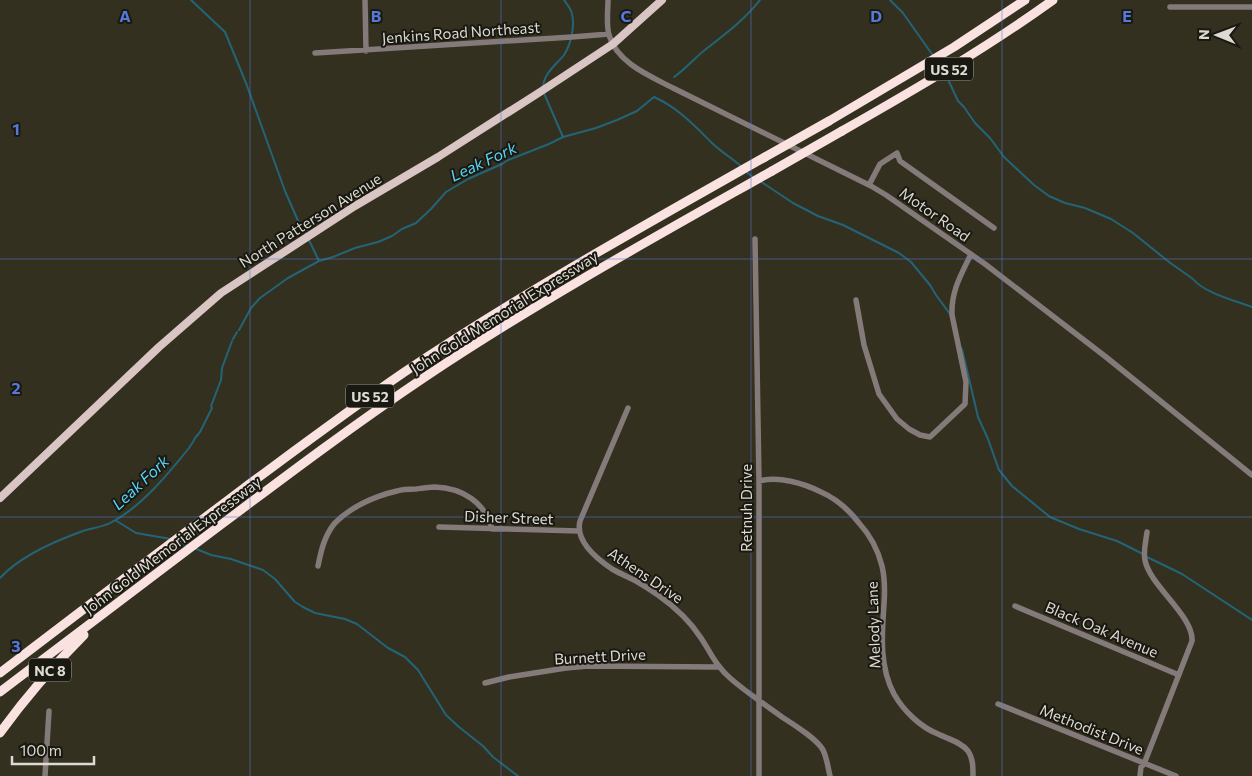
<svg xmlns="http://www.w3.org/2000/svg" width="1252" height="776" font-family="Commissioner,sans-serif">
	<style>
		.lines { fill: none; stroke-linecap: round; stroke-linejoin: round }
		.stream { stroke: #236477; stroke-width: 2 }
		.minor { stroke: #847a7a; stroke-width: 5.5 }
		.major { stroke: #d9c5c4; stroke-width: 8 }
		.highway { stroke: #fae2e1; stroke-width: 9 }
		.highway-bridge { stroke: #fae2e1; stroke-width: 9 }
		.grid { fill: none; stroke: #5678d6; stroke-width: 1; stroke-opacity: 0.55 }
		.labels { text-anchor: middle; dominant-baseline: central; stroke-width: 4; stroke-linejoin: round; paint-order: stroke }
		.shield { fill: #191811; stroke: #a2a097; stroke-width: 1 }
		.shield-label { font-size: 14px; font-weight: bold; fill: #dcdad1 }
		.street-label { font-size: 15px; fill: #dcdad1; stroke: #191811 }
		.water-label { font-size: 16px; font-style: italic; fill: #59d4f8; stroke: #191811 }
		.grid-label { font-size: 16px; text-anchor: middle; font-weight: bold; fill: #5678d6; stroke: #191811; stroke-width: 4; stroke-linejoin: round; paint-order: stroke }
	</style>
	<rect width="100%" height="100%" fill="#333020"/>
	<g class="lines">
		<!-- stream -->
		<path class="stream" d="M191,0l34,32 21,51 39,108 14,32 7,11
			M890,0l13,13 31,44
			M937,61l6,8
			M946,75l12,26 6,6 11,16 15,15 14,19 30,28 15,11 16,7 20,5 26,11 22,14 36,29 24,17c11,14 43,22 59,28
			M674,77c13,-9 23,-22 36,-31 18,-14 36,-28 50,-46
			M543,87c1,-14 13,-22 21,-32 7,-11 11,-28 8,-41 -1,-5 -5,-10 -8,-14
			M543,91l20,46
			M745,171l8,6
			M760,181l33,22 25,13 25,9 56,28 12,9 19,23 6,10 14,19
			M308,238l11,23
			M239,330l12,-22 9,-10 28,-20 31,-17 14,-4 22,-9 23,-6 14,-6 10,-7 14,-6 15,-14 15,-17 22,-13 34,-15 6,-4 41,-16 14,-7 33,-9 21,-8 20,-9 17,-14c23,10 41,29 58,46 9,9 20,15 30,24
			M233,339l4,-7
			M962,349l16,68 10,22 11,31 13,16 38,31 29,12 38,12 26,13
			M115,520l21,13 35,6
			M177,542l10,3
			M194,548l17,7 20,4 32,11 12,9 20,23 8,5 12,6 30,6 12,5 31,24 17,9 13,13 28,45 13,12 24,19 10,11 25,19
			M1147,557l35,17 70,46
			M0,578c20,-22 55,-37 83,-47 9,-3 21,-4 29,-9 29,-15 57,-49 77,-74l4,-6 2,-4 5,-6 12,-24 -1,-2 10,-26 1,-12 10,-27"/>
		<!-- minor -->
		<path class="minor" d="M365,0l1,51
			M608,0c0,11 -2,24 1,35 8,28 41,41 64,53l198,98 15,9 99,69 121,93 146,118
			M1170,7h82
			M315,53l257,-16 37,-3
			M869,185l11,-21 17,-11 3,8 94,67
			M755,239l4,242v295
			M856,300l8,45 15,49 18,25 12,10 11,6 10,2 35,-33 1,-22 -14,-67c-1,-24 9,-40 19,-61
			M628,408l-48,113c-5,20 17,38 32,48 7,4 16,8 24,12 7,4 15,9 22,14 17,12 32,26 43,43 10,15 15,28 29,40 16,14 34,26 52,39 12,8 34,21 41,33 4,8 5,18 7,26
			M759,481c20,-5 44,2 62,11 16,7 28,18 38,31 11,12 19,27 23,43 3,13 3,25 2,38 -2,30 -5,62 10,90 9,16 26,33 44,40 10,5 23,8 30,17 5,7 5,16 5,25
			M439,527l140,4
			M318,566c3,-15 6,-29 16,-42 16,-17 41,-28 63,-33 6,-2 13,-2 19,-2 7,-1 13,-2 19,-2 27,1 50,15 57,42
			M1015,606l164,69
			M485,683l24,-6 57,-9 22,-2 130,1
			M998,704l178,72
			M45,776l4,-65
			M1140,776l1,-9 3,-3 48,-123c2,-25 -43,-56 -47,-81 -2,-9 1,-19 2,-28"/>
		<!-- major -->
		<path class="major" d="M0,498l159,-151 62,-54 134,-87 83,-49 102,-65 73,-48 49,-44"/>
		<!-- highway -->
		<path class="highway" d="M829,121l125,-74 71,-47
			M842,131c72,-41 143,-82 211,-131
			M0,673c81,-62 163,-124 244,-185 53,-39 105,-78 159,-115 116,-78 240,-147 362,-216
			M0,692c65,-49 130,-98 194,-147 76,-57 152,-115 231,-168 112,-75 230,-140 347,-206
			M0,733c25,-35 53,-67 84,-98"/>
		<!-- highway-bridge -->
		<path class="highway-bridge" d="M765,157l64,-36
			M772,171l70,-40"/>
	</g>
	<!-- grid -->
	<path class="grid" d="M250,0v776M501,0v776M751,0v776M1002,0v776M0,259h1252M0,517h1252"/>
	<g class="labels">
		<!-- shield labels -->
		<g class="shield">
			<rect x="925" y="57.5" width="48" height="23" rx="4"/>
			<rect x="346" y="384.5" width="48" height="23" rx="4"/>
			<rect x="29" y="658.5" width="42" height="23" rx="4"/>
		</g>
		<g class="shield-label">
			<text x="949" y="69">US 52</text>
			<text x="370" y="396">US 52</text>
			<text x="50" y="670">NC 8</text>
		</g>
		<!-- street labels -->
		<g class="street-label">
			<text transform="translate(461 32) rotate(-4)">Jenkins Road Northeast</text>
			<text transform="translate(935 214) rotate(35)">Motor Road</text>
			<text transform="translate(310 220) rotate(-32)">North Patterson Avenue</text>
			<text transform="translate(504 312) rotate(-32)">John Gold Memorial Expressway</text>
			<text transform="translate(746 508) rotate(-90)">Retnuh Drive</text>
			<text transform="translate(509 517) rotate(2)">Disher Street</text>
			<text transform="translate(172 545) rotate(-37)">John Gold Memorial Expressway</text>
			<text transform="translate(646 575) rotate(34)">Athens Drive</text>
			<text transform="translate(873 625) rotate(-92)">Melody Lane</text>
			<text transform="translate(1102 629) rotate(23)">Black Oak Avenue</text>
			<text transform="translate(600 656) rotate(-3)">Burnett Drive</text>
			<text transform="translate(1092 729) rotate(22)">Methodist Drive</text>
		</g>
		<!-- water labels -->
		<g class="water-label">
			<text transform="translate(483 161) rotate(-25)">Leak Fork</text>
			<text transform="translate(140 482) rotate(-43)">Leak Fork</text>
		</g>
	</g>
	<g class="grid-label">
		<text x="125" y="22">A</text>
		<text x="376" y="22">B</text>
		<text x="626" y="22">C</text>
		<text x="876" y="22">D</text>
		<text x="1127" y="22">E</text>
		<text x="16" y="135">1</text>
		<text x="16" y="394">2</text>
		<text x="16" y="652">3</text>
	</g>
	<!-- north arrow -->
	<g transform="translate(1217 35) rotate(271)" stroke="#191811" stroke-width="4" paint-order="stroke">
	<path d="M0-4L9 19L0 12L-9 19Z" fill="#dcdad1"/>
	<text y="-8" font-size="14" font-weight="bold" text-anchor="middle" fill="#dcdad1">N</text>
	</g>
	<!-- scale -->
	<path d="M12 756v8h82v-8" fill="none" stroke="#dcdad1" stroke-width="2.5"/>
	<text x="20" y="756" font-size="15" fill="#dcdad1" stroke="#191811" stroke-width="4" paint-order="stroke">100 m</text>
</svg>
